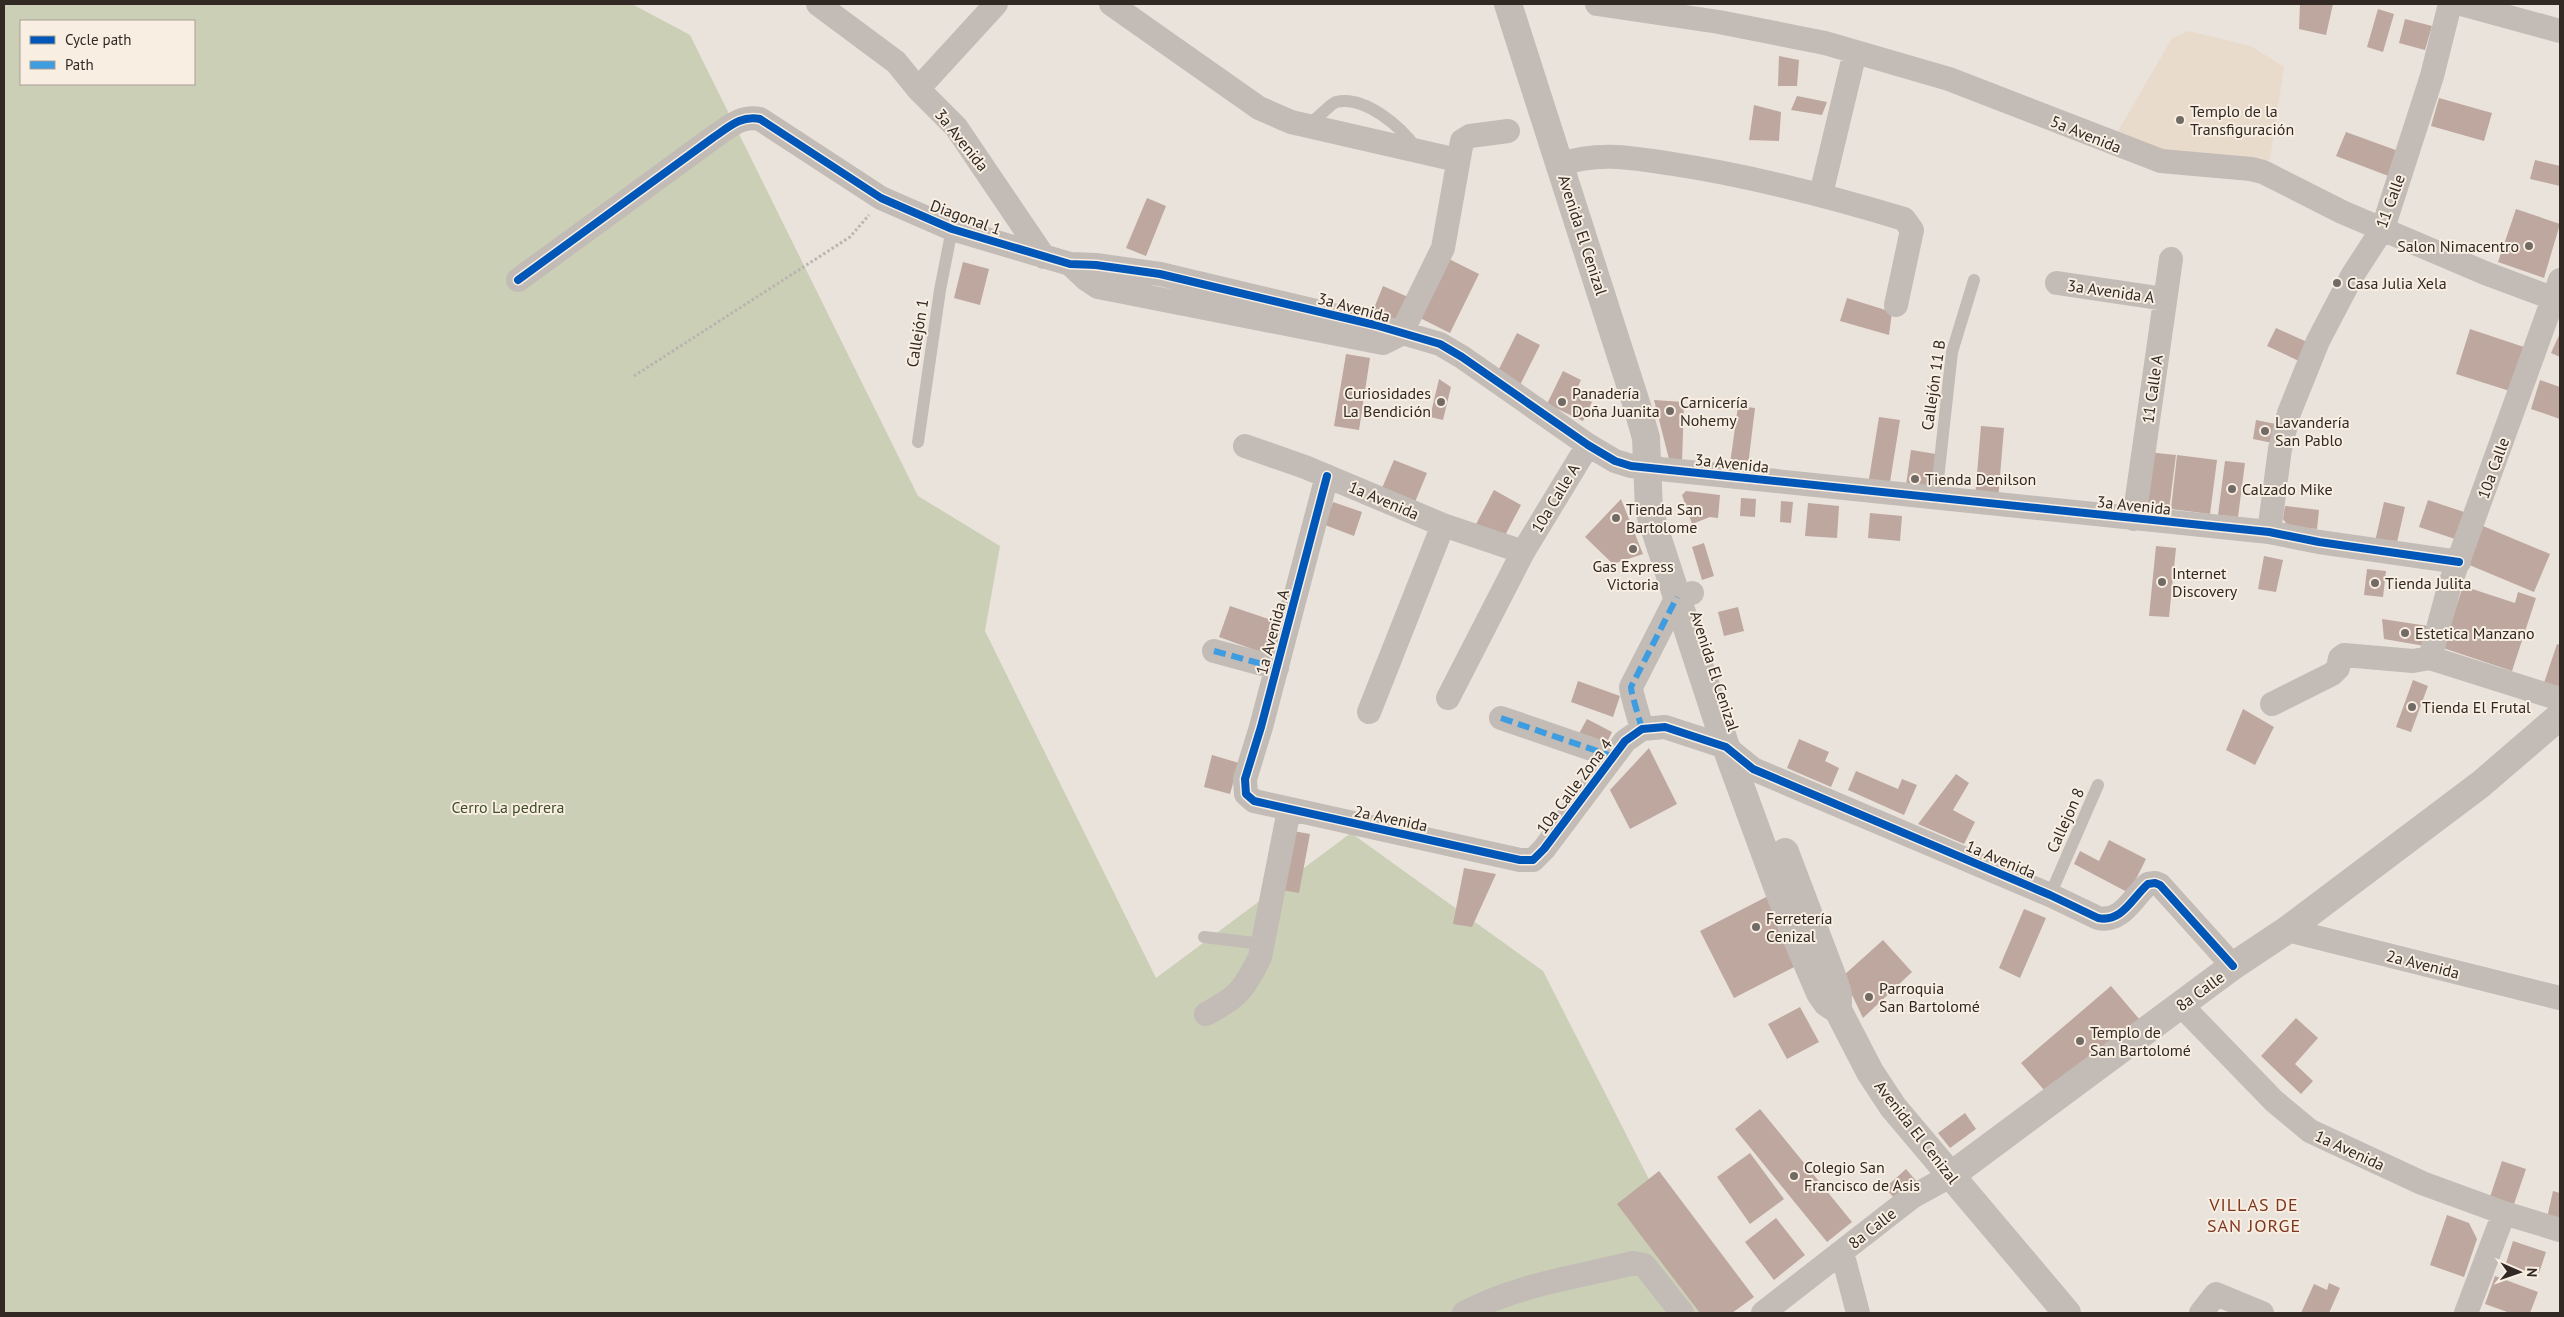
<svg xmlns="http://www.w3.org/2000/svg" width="2564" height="1317" font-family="'PT Sans',sans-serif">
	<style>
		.green { fill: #cbcfb6; fill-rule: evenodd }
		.plaza { fill: #e9dbcb }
		.building { fill: #bda79e }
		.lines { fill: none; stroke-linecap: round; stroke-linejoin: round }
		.path { stroke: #bbb4ae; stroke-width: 3; stroke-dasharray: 2.5 2.5; stroke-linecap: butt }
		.service { stroke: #c2bbb6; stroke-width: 12 }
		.minor { stroke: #c2bbb6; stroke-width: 24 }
		.tertiary { stroke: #c2bbb6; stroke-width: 28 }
		.quiet { stroke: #3e9ce0; stroke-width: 6; stroke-dasharray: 12 6; stroke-linecap: butt }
		.cycleway-casing { stroke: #f8eee2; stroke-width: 11 }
		.cycleway { stroke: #0057b8; stroke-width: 8 }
		.poi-dot { fill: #726a65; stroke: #f8eee2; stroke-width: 2 }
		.labels { text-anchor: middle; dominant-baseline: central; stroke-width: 4; stroke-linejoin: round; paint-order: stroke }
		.poi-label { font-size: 16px; fill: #322925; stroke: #f8eee2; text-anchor: start }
		.street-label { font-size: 16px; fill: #322925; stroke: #f8eee2 }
		.park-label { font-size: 16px; fill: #415029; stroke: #f8eee2 }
		.neighbourhood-label { font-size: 18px; letter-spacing: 1px; fill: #7f371f; stroke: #f8eee2 }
	</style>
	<rect width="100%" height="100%" fill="#eae3dc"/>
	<!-- green -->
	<path class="green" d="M4,4h628l58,31 228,461 82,50 -15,85 171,347 195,-145 192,138 174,342h-1713zM21,21h173v63h-173z"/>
	<!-- plaza -->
	<path class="plaza" d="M2188,31l63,15 33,21 -14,93 -36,1 -71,-5 -46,-23 55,-95z"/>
	<!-- building -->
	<path class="building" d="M2300,4h33l-7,31 -27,-6z
		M2378,9l16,5 -11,38 -16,-5z
		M2405,19l27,7 -7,24 -26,-7z
		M1779,56l20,4 -2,26h-19z
		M1797,96l30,6 -5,13 -31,-5z
		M2439,98l53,15 -8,28 -53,-15z
		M1754,105l27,7 -2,29 -30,-1z
		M2346,132l55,20 -10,25 -55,-21z
		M2535,160l25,6v20l-30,-7z
		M1147,198l19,8 -20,50 -20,-8z
		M2516,209l44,15 -16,54 -46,-16z
		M1449,259l30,15 -29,59 -30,-15z
		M963,262l26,7 -9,36 -26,-7z
		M1383,286l25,11 -11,27 -25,-11z
		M1847,298l45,14 -3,23 -49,-14z
		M2276,328l31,14 -8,19 -32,-15z
		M2470,329l57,19 -14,44 -57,-18z
		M1517,333l23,12 -20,40 -23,-12z
		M2560,333v24l-9,-4z
		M1346,354l24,4 -11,72 -25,-4z
		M1563,371l18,9 -6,13 17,9 -9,19 -36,-17z
		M1439,379l12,8 -8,33 -13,-3z
		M2540,380l20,7v32l-29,-10z
		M1654,400l30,2 -2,61 -13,-4z
		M1738,406l17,2 -8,66 -18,-3z
		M1879,417l21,3 -10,62 -21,-3z
		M2256,420l20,4 -3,19 -20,-4z
		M1981,426l23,2 -6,72 -23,-2z
		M1911,450l25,4 -5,34 -25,-3z
		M2147,452l29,3 -7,55 -28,-4z
		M2177,455l40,5 -7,54 -39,-5z
		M1394,460l33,13 -12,29 -33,-14z
		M2225,461l20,2 -7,54 -20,-2z
		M1494,490l27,15 -20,38 -27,-15z
		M1686,491l34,4 -2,23 -8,-1 -18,7 -10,-29z
		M1741,498l15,1 -1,18 -15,-1z
		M1621,499l22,55 -30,10 -28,-27z
		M2428,500l39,13 -9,27 -39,-13z
		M1781,501l12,1 -2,21 -11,-1z
		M1333,502l29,10 -8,24 -29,-11z
		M2384,502l21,5 -10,44 -21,-5z
		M1808,503l31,3 -2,32 -32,-2z
		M2285,506l34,4 -2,19 -29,-3 -5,-7z
		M1870,513l32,3 -2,25 -32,-3z
		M2483,526l67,28 -16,38 -67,-28z
		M1704,543l10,33 -12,4 -10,-33z
		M2156,546l20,2 -7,69 -20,-1z
		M2264,556l19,4 -7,32 -18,-3z
		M2367,569l19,2 -3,26 -19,-2z
		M2463,586l52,17 3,-11 18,6 -24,73 -69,-23z
		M1230,606l47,16 -11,32 -47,-17z
		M1738,607l6,24 -20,5 -6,-24z
		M2382,619l46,7 -3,20 -41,-7z
		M2557,644l3,1v43l-16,-5z
		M2413,680l15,6 -17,46 -15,-5z
		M1578,681l42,15 -7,21 -42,-15z
		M2243,709l31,18 -19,38 -29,-15z
		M1587,719l25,13 -8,17 -28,-10z
		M1799,739l30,13 -4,9 14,7 -8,19 -44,-19z
		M1649,748l28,56 -47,25 -20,-39z
		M1212,755l27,8 -9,31 -26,-7z
		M1856,771l42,18 4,-10 15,6 -13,30 -56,-25z
		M1956,774l13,9 -16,27 22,12 -11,22 -46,-20z
		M1293,831l17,3 -11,59 -17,-3z
		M2109,840l37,19 -17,34 -55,-29 6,-13 19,10z
		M1464,868l32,6 -24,53 -19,-3z
		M1770,895l34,67 -70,36 -34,-67z
		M2024,909l22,9 -26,60 -21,-10z
		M1883,940l29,32 -49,46 -20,-42z
		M2111,986l29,34 -90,77 -29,-34z
		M1800,1007l19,35 -32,17 -19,-35z
		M2296,1018l22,20 -23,26 18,17 -12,13 -40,-38z
		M1760,1109l92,113 -25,20 -92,-113z
		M1965,1113l11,16 -26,19 -12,-15z
		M1750,1153l34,46 -34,25 -33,-47z
		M2502,1161l24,8 -12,35 -24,-7z
		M1906,1169l12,14 -21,18 -12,-13z
		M1659,1171l95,126 -22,16h-32l-83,-109z
		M2553,1191l7,2v28l-13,-3z
		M2447,1215l22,8 8,16 -13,38 -34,-12z
		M1776,1218l29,37 -31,25 -29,-38z
		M2513,1241l33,11 -8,24 -33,-10z
		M2495,1276l43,16 -8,21h-20l-25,-9z
		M2329,1283l11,5 -11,25h-28l13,-29 13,6z"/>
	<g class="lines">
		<!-- path -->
		<path class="path" d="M634,376l216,-139 19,-22"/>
		<!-- service -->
		<path class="service" d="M1307,125c10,-5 23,-21 29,-23 29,-7 65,25 80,46
			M918,442l22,-152 12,-61
			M1936,497l16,-145 22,-72
			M2050,895l48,-110
			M1204,937l59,7"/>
		<!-- minor -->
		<path class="minor" d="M818,4l78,58 22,27 38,38 88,130
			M1111,4l148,104 32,14 166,38
			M1597,4l122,18 106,21 124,36 212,82 90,8 12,3 79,40 143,61 75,28
			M2461,4l99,27
			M918,89l78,-85
			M1561,164c39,-13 72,-6 112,0 79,12 155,32 231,55l8,11 -16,75
			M1821,194l34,-142
			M1070,264l16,15 12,8 285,56 18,-9 42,-86 19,-107 8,-5 38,-5
			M518,280l196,-143c15,-10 27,-22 46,-18l121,79 71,31 118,35 26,1 64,9 215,51 65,19 22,13 126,88 27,16 16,5 638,66 50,10 140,20
			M2057,283l108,16
			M1245,446l60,21 138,58 80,27
			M1327,476l-66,251 -16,52 1,15 8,7 266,59h13l11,-11 81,-108 17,-12 23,-2 61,20 27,22 297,126 48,23c24,5 34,-20 50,-34l7,-1 5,2 73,81
			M2134,519l37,-260
			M2269,532l11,-83 9,-36 29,-72 34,-65 31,-48 49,-152 18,-72
			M1214,651l63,17
			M2430,658l20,-74 110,-304
			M1448,698l75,-146 65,-107
			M2272,704l60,-30 6,-6 2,-10 4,-3 69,6 17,-3 130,41
			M1369,712l74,-187
			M1501,718l111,38
			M1642,729c-2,-8 -11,-36 -11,-42l46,-90 15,-4
			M2287,930l273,68
			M2181,1005l93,96 36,30 112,52 82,30 56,17
			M1206,1014c32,-17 38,-24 54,-57l29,-147
			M1842,1252l16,61
			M1464,1313c55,-29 110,-35 169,-50l11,2 38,48
			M1763,1313l149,-116 38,-21
			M2201,1313l15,-19 46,19
			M2466,1313l38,-100"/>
		<!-- tertiary -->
		<path class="tertiary" d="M1508,4l129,402 9,32 3,72 6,20 71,217 69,188 25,58 7,10 11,7
			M1785,852l49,129 4,13v16l32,62 23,35 174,206
			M1950,1176l283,-210 54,-36 194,-146 79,-68"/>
		<!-- quiet -->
		<path class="quiet" d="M1214,651l63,17
			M1501,718l111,38
			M1642,729c-2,-8 -11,-36 -11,-42l46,-90"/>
		<!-- cycleway casing -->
		<g class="cycleway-casing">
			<path id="cycleway" d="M518,280l196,-143c15,-10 27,-22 46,-18l121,79 71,31 118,35 26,1 64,9 215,51 65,19 22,13 126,88 27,16 16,5 638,66 50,10 140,20
				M1327,476l-66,251 -16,52 1,15 8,7 266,59h13l11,-11 81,-108 17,-12 23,-2 61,20 27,22 297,126 48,23c24,5 34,-20 50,-34l7,-1 5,2 73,81"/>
		</g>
		<!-- cycleway -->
		<use href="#cycleway" class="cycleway"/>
	</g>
	<!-- markers -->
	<g class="poi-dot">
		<circle cx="2180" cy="120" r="5"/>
		<circle cx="2529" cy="246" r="5"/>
		<circle cx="2337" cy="283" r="5"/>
		<circle cx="1441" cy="402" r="5"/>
		<circle cx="1562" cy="402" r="5"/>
		<circle cx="1670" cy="411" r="5"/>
		<circle cx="2265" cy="431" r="5"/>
		<circle cx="1915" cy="479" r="5"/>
		<circle cx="2232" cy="489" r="5"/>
		<circle cx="1616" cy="518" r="5"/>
		<circle cx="1633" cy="549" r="5"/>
		<circle cx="2162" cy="582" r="5"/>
		<circle cx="2375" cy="583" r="5"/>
		<circle cx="2405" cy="633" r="5"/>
		<circle cx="2412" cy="707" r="5"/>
		<circle cx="1756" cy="927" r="5"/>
		<circle cx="1869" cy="997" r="5"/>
		<circle cx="2080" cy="1041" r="5"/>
		<circle cx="1794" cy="1176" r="5"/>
	</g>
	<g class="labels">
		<!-- poi labels -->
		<g class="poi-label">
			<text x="2190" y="111">Templo de la<tspan x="2190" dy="18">Transfiguración</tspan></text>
			<text x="2519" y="246" text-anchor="end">Salon Nimacentro</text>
			<text x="2347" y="283">Casa Julia Xela</text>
			<text x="1431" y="393" text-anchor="end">Curiosidades<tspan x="1431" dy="18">La Bendición</tspan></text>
			<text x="1572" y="393">Panadería<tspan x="1572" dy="18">Doña Juanita</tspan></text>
			<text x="1680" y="402">Carnicería<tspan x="1680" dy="18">Nohemy</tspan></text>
			<text x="2275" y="422">Lavandería<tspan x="2275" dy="18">San Pablo</tspan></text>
			<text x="1925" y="479">Tienda Denilson</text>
			<text x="2242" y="489">Calzado Mike</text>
			<text x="1626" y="509">Tienda San<tspan x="1626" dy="18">Bartolome</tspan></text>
			<text x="1633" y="566" text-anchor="middle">Gas Express<tspan x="1633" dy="18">Victoria</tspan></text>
			<text x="2172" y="573">Internet<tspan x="2172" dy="18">Discovery</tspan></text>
			<text x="2385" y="583">Tienda Julita</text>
			<text x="2415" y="633">Estetica Manzano</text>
			<text x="2422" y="707">Tienda El Frutal</text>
			<text x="1766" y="918">Ferretería<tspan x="1766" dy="18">Cenizal</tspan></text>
			<text x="1879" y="988">Parroquia<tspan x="1879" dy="18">San Bartolomé</tspan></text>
			<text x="2090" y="1032">Templo de<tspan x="2090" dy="18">San Bartolomé</tspan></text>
			<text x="1804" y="1167">Colegio San<tspan x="1804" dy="18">Francisco de Asis</tspan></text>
		</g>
		<!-- street labels -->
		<g class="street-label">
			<text transform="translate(2086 134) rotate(22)">5a Avenida</text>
			<text transform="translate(962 140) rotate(51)">3a Avenida</text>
			<text transform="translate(2390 201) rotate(-70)">11 Calle</text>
			<text transform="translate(966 217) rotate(20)">Diagonal 1</text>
			<text transform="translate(1583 235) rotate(72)">Avenida El Cenizal</text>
			<text transform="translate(2111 291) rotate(8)">3a Avenida A</text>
			<text transform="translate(1354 307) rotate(15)">3a Avenida</text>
			<text transform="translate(917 333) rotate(-81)">Callejón 1</text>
			<text transform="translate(1933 385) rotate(-82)">Callejón 11 B</text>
			<text transform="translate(2152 389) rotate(-82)">11 Calle A</text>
			<text transform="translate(1732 463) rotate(6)">3a Avenida</text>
			<text transform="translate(2493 468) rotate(-70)">10a Calle</text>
			<text transform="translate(1555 498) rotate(-59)">10a Calle A</text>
			<text transform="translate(1384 500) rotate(23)">1a Avenida</text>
			<text transform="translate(2134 505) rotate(6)">3a Avenida</text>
			<text transform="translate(1272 632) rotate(-75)">1a Avenida A</text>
			<text transform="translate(1715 671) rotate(72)">Avenida El Cenizal</text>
			<text transform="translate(1574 786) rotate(-53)">10a Calle Zona 4</text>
			<text transform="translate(1391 818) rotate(12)">2a Avenida</text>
			<text transform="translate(2065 820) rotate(-66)">Callejon 8</text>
			<text transform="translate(2001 859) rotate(23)">1a Avenida</text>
			<text transform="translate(2423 964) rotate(14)">2a Avenida</text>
			<text transform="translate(2200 991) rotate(-36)">8a Calle</text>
			<text transform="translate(1917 1132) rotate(52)">Avenida El Cenizal</text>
			<text transform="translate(2350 1150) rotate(25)">1a Avenida</text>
			<text transform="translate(1872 1228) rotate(-38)">8a Calle</text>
		</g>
		<!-- park labels -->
		<g class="park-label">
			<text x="508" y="807">Cerro La pedrera</text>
		</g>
		<!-- neighbourhood labels -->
		<g class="neighbourhood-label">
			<text x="2254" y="1204">VILLAS DE<tspan x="2254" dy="21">SAN JORGE</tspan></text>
		</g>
	</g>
	<!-- border -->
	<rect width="2564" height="1317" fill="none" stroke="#322925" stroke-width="10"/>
	<!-- legend -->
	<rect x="20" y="20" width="175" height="65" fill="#f8eee2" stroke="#a99f96"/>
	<rect x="30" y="36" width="25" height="8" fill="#0057b8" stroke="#a99f96"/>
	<text x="65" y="45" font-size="15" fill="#322925">Cycle path</text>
	<rect x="30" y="61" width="25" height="8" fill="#3e9ce0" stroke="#a99f96"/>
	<text x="65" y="70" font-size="15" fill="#322925">Path</text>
	<!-- north arrow -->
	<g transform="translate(2519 1272) rotate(92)" stroke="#f8eee2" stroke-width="4" paint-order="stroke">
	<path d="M0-4L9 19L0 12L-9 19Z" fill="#322925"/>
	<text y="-8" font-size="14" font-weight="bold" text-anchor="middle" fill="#322925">N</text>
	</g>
</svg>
